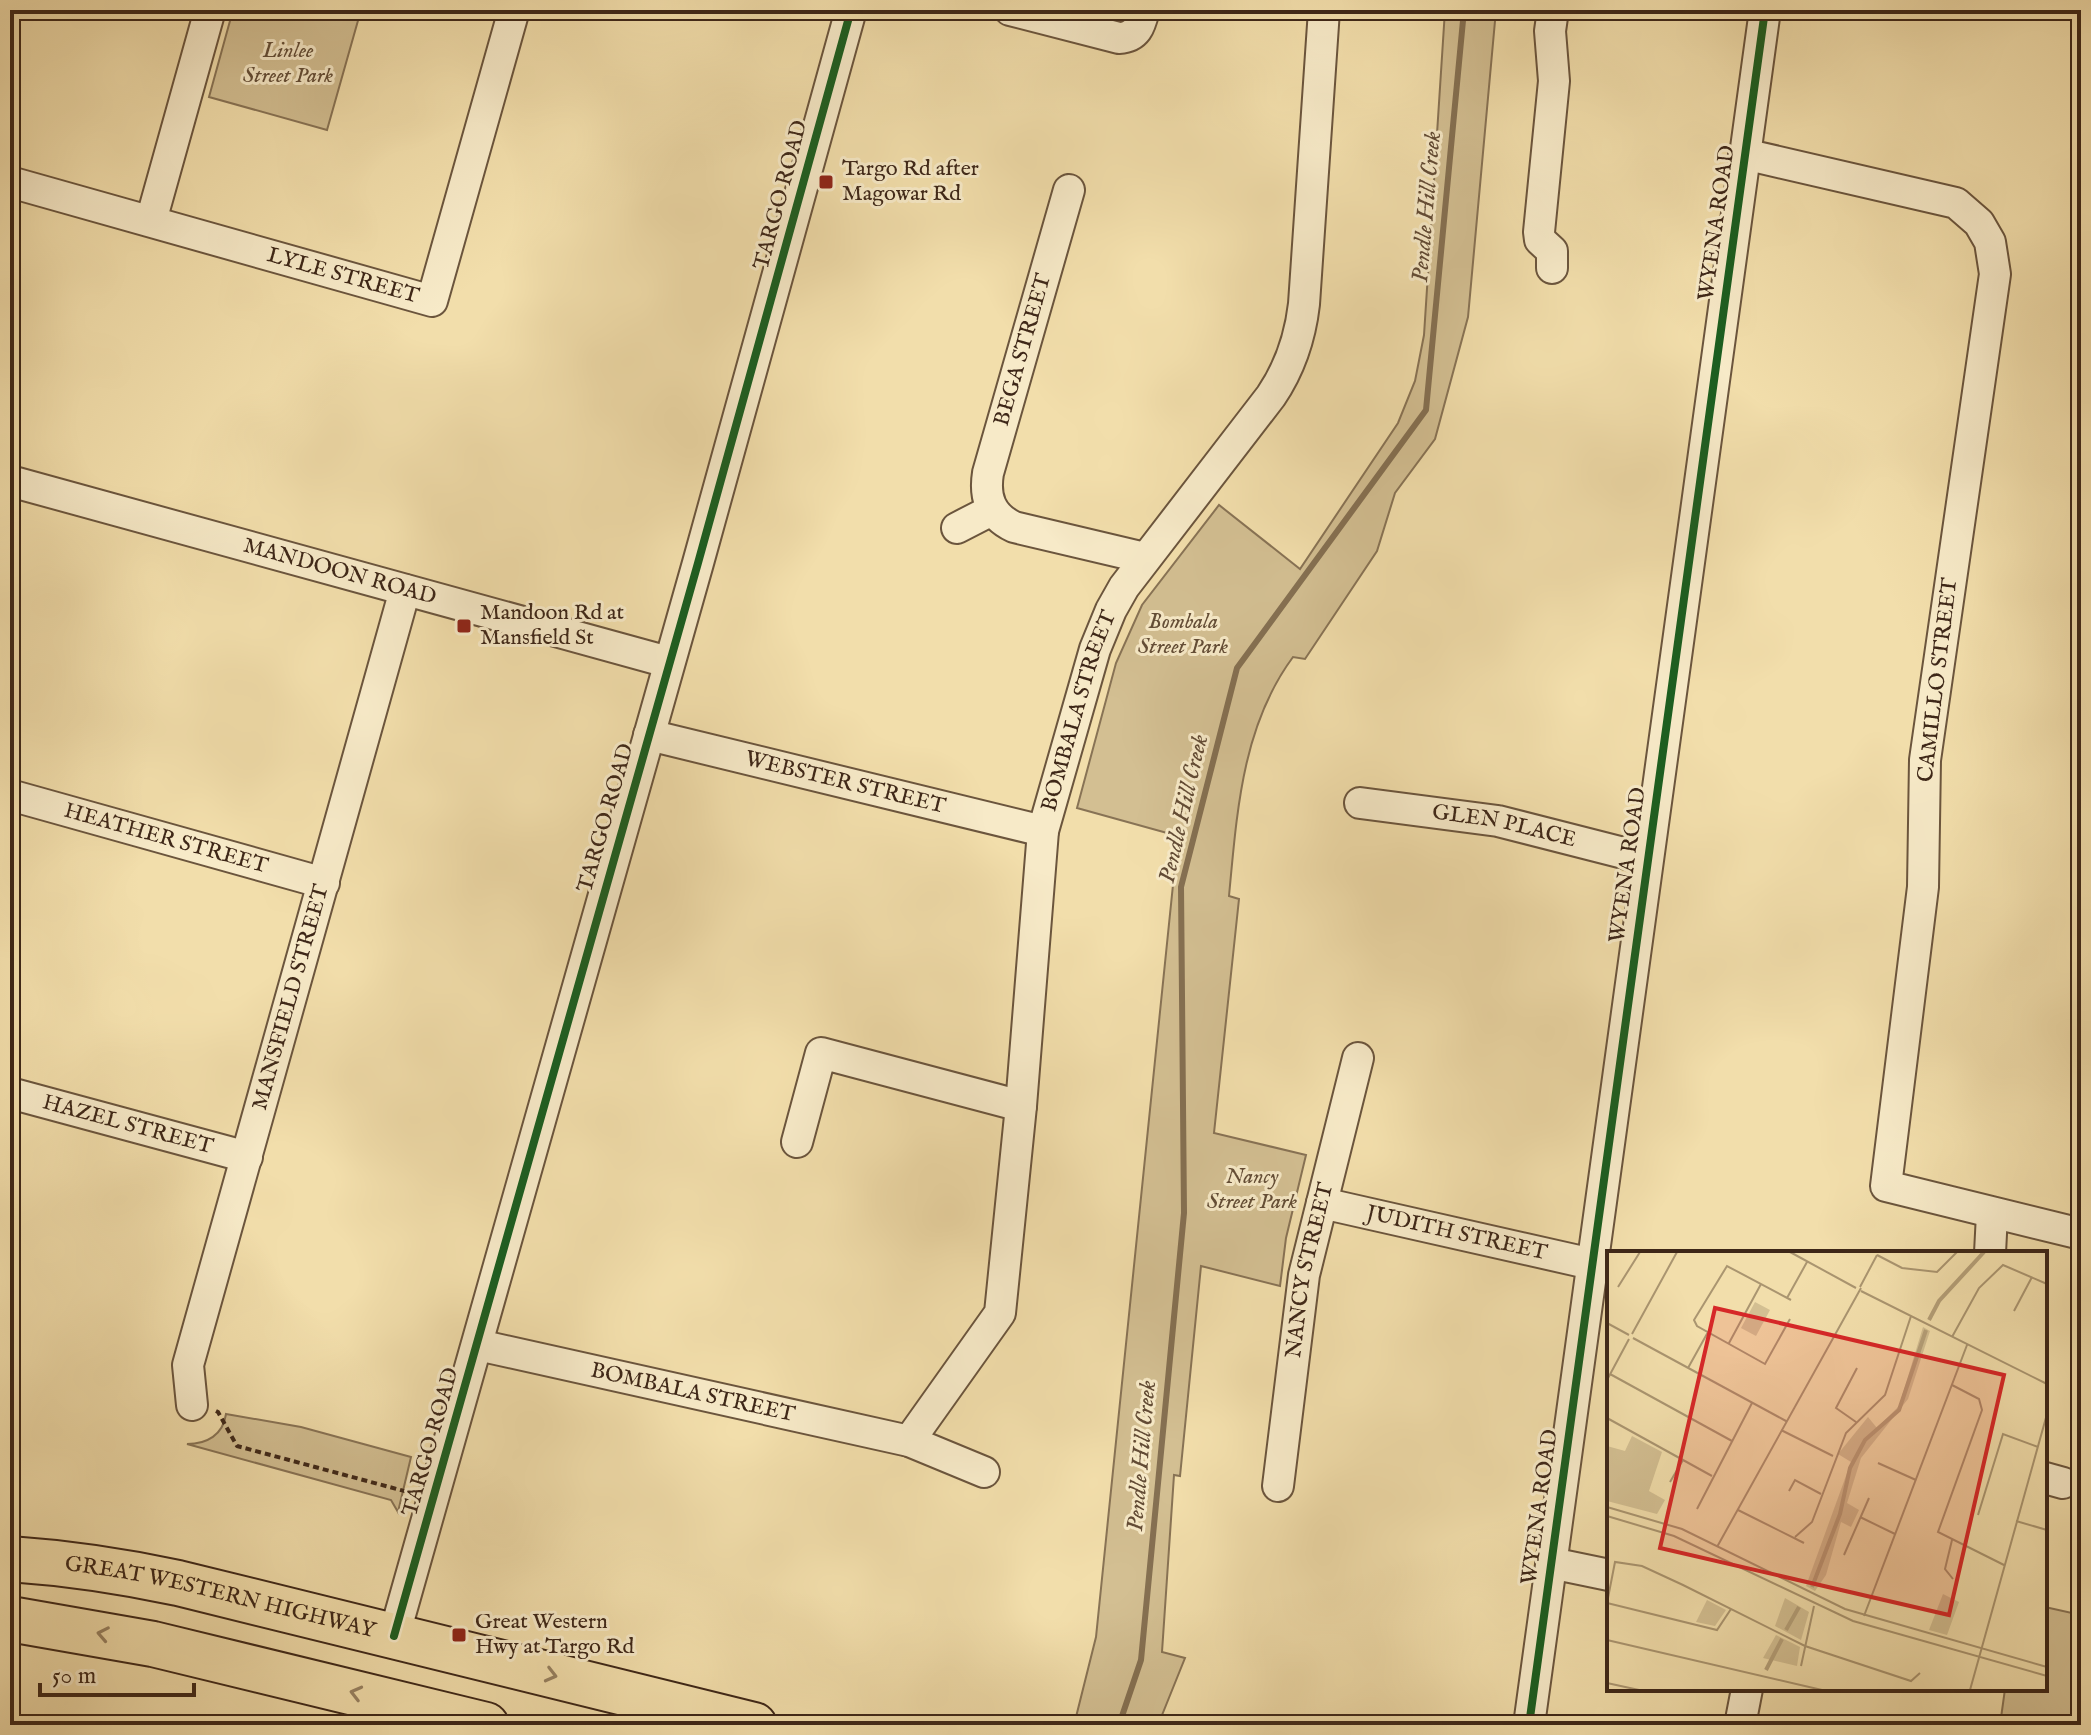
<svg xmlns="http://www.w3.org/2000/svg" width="2091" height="1735" font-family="'IM FELL English',serif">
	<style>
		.green { fill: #d3bf92; stroke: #887355; stroke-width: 2 }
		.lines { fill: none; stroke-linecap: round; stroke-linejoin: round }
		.stream { stroke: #857052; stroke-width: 6 }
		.minor-casing { stroke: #6b553d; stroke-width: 34 }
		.highway-casing { stroke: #3e2718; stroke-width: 48 }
		.path { stroke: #3e2718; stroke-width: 4; stroke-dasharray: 6 4; stroke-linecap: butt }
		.minor { stroke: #f7eac8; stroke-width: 30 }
		.highway { stroke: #f2deab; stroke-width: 44 }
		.cycleway-casing { stroke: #f7eac8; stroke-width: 13 }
		.cycleway { stroke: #1b5e20; stroke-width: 8 }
		.oneway { stroke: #988262 }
		.poi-dot { fill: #8f2418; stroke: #f7eac8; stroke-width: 3 }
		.labels { text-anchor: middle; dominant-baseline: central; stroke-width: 6; stroke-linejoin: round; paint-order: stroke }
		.park-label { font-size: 22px; font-style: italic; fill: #634d36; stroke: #f7eac8 }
		.poi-label { font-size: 22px; fill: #3e2718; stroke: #f7eac8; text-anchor: start }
		.street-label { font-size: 22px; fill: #3e2718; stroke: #f7eac8 }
		.water-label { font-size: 24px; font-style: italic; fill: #624b35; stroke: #f7eac8 }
		.inset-river { fill: none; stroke: #b5a079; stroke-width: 4 }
		.inset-road { fill: none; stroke: #aa9570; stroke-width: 2 }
		.view { fill: #d62828; fill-opacity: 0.15; stroke: #d62828; stroke-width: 4 }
		.inset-edge { fill: none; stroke: #3e2718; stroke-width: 4 }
	</style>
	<rect width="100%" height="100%" fill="#f2deab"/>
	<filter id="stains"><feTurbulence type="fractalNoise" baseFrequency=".0025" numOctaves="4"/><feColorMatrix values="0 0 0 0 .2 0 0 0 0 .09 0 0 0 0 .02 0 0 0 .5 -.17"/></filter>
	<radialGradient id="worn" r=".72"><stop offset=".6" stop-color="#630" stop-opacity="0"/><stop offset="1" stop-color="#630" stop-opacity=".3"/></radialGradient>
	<!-- green -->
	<path class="green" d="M233,10h128l-34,120 -118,-33z
		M1445,10h51l-28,307 -33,122 -40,54 -18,58 -72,108 -12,-2c-51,69 -56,155 -64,239l10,3 -25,234 92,22 -20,83 -6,48 -79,-20 -21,210 -6,-1 -12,177 23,6 -27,67h-84l22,-88 82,-801 -101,-28 39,-145 26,-58 77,-100 81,64 98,-146 17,-42 9,-46z
		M226,1414l75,13 110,30 -13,55 -7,-12 -204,-56c20,0 36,-9 39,-30z
		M2045,1607l36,8v110h-81l5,-36h40z"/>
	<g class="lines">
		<!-- stream -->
		<path class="stream" d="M1119,1725l22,-65 43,-447 -3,-326 56,-219 189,-258 38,-400"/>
		<!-- minor casing -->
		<g class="minor-casing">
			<g id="minor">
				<path d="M1010,10l109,28c18,-1 21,-12 25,-28"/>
				<path d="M1744,154l212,49 23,20 11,19 5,32 -70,486 -2,127 -37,299 195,48"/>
				<path id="s1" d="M10,182l422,119 82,-291"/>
				<path d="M1069,190l-81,283c-4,25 3,43 26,54l131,31"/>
				<path d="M151,221l59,-211"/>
				<path d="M1552,268v-17l-12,-11 -1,-8 15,-151 -4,-50 3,-21"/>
				<path id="s2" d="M10,481l658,181"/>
				<path d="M957,528l35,-18"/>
				<path id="s3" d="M649,735l394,96"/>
				<path id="s4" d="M10,795l314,88"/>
				<path id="s5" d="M1360,803l138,18 149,38"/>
				<path id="s6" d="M10,1093l237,64"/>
				<path d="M797,1142l24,-89 200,53"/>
				<path id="s7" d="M1322,1203l270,61"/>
				<path d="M1990,1253l2,-39"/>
				<path id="s8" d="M478,1345l431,96 75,31"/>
				<path id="s9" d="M192,1405l-4,-40 217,-775"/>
				<path id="s10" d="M909,1441l91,-128 21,-207 22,-275 52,-182 16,-39 13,-23 147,-191c19,-28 29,-57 33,-92l20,-294"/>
				<path d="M2045,1478l18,5"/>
				<path id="s11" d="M1278,1486l26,-211 54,-217"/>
				<path d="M1551,1563l58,12"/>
				<path d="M394,1636l304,-1073 153,-553"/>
				<path d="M1529,1725l236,-1715"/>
				<path d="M1740,1725l7,-36"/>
			</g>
		</g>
		<!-- highway casing -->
		<g class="highway-casing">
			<g id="highway">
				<path id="s12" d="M10,1559c57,4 112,12 168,24l576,142"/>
				<path d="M10,1619l143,25 333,81"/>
			</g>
		</g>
		<!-- path -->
		<path class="path" d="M216,1411l2,1 19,34 171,46"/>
		<!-- minor -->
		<use href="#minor" class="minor"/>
		<!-- highway -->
		<use href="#highway" class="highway"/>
		<!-- cycleway casing -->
		<g class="cycleway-casing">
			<path id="cycleway" d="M394,1636l304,-1073 153,-553
				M1529,1725l236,-1715"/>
		</g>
		<!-- cycleway -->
		<use href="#cycleway" class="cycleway"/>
	</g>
	<!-- one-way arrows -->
	<defs><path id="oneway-chevron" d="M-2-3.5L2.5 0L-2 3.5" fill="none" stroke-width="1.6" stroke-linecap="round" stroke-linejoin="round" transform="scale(2)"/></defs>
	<g class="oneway">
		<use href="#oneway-chevron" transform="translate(103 1634) rotate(-169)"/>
		<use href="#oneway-chevron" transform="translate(551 1675) rotate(14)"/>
		<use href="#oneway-chevron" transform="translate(356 1693) rotate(-166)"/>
	</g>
	<!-- markers -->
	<g class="poi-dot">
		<rect x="818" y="174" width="16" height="16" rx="4"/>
		<rect x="456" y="618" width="16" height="16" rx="4"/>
		<rect x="451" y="1627" width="16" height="16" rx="4"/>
	</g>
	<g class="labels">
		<!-- park labels -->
		<g class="park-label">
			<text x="288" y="51">Linlee<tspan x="288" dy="25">Street Park</tspan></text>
			<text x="1183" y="622">Bombala<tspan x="1183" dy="25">Street Park</tspan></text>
			<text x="1252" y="1177">Nancy<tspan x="1252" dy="25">Street Park</tspan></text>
		</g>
		<!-- poi labels -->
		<g class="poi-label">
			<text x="842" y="169">Targo Rd after<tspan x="842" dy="25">Magowar Rd</tspan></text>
			<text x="480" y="613">Mandoon Rd at<tspan x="480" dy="25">Mansfield St</tspan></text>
			<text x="475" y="1622">Great Western<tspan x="475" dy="25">Hwy at Targo Rd</tspan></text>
		</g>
		<!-- street labels -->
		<g class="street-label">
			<text transform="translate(781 195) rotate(-75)">TARGO ROAD</text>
			<text transform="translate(1717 223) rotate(-82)">WYENA ROAD</text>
			<text stroke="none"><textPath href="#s1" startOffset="346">LYLE STREET</textPath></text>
			<text transform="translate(1023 350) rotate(-74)">BEGA STREET</text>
			<text stroke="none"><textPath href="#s2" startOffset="342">MANDOON ROAD</textPath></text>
			<text transform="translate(1938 680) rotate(-83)">CAMILLO STREET</text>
			<text stroke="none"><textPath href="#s10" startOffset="766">BOMBALA STREET</textPath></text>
			<text stroke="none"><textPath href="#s3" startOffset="202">WEBSTER STREET</textPath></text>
			<text transform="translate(606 818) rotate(-74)">TARGO ROAD</text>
			<text stroke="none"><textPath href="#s5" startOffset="146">GLEN PLACE</textPath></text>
			<text stroke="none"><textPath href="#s4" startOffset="162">HEATHER STREET</textPath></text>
			<text transform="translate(1628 865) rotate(-82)">WYENA ROAD</text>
			<text stroke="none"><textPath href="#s9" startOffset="422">MANSFIELD STREET</textPath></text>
			<text stroke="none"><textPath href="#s6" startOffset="122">HAZEL STREET</textPath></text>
			<text stroke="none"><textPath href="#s7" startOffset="138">JUDITH STREET</textPath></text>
			<text stroke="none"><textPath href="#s11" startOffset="218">NANCY STREET</textPath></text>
			<text stroke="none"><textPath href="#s8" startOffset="220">BOMBALA STREET</textPath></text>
			<text transform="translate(431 1442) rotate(-74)">TARGO ROAD</text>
			<text transform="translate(1540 1507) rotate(-82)">WYENA ROAD</text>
			<text stroke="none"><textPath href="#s12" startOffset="214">GREAT WESTERN HIGHWAY</textPath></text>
		</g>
		<!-- water labels -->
		<g class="water-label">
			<text transform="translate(1427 207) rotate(-85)">Pendle Hill Creek</text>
			<text transform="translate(1184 809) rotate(-77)">Pendle Hill Creek</text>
			<text transform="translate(1142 1456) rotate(-85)">Pendle Hill Creek</text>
		</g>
	</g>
	<!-- overview -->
	<g transform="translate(1607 1251)">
		<rect width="440" height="440" fill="#f2deab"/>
		<path d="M148,51l15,8 -14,26 -15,-8zM316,76l7,4 -22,68 -47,59 -14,45 12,7 -8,17 -10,-5 -15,53 -11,16 -9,-5 45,-124 -13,-8 30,-37 9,11 22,-22zM25,185l30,16 -13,39 16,9 -8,14 -50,-13v-55l18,5zM336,343l16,8 -12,33 -18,-5zM178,347l24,14 -8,28 -26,-14zM100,349l19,10 -11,16 -19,-4zM169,384l24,12 -3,19 -34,-8z" fill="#d3bf92"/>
		<path class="inset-river" d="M322,69l10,-19 45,-49M205,336l28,-73 10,-46 15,-28 34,-30 27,-80M179,379l13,-23M159,419l16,-31"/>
		<path class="inset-road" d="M183,1l66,36M270,4l25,13 35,4 20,-20M11,36l22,-35M253,36l17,-32M254,40l186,93M180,47l20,-36M407,60l18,-34M183,68l-25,45 -68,-38 -3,-6 33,-54 64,34M0,72l22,12M25,83l45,-82M345,86l27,-49 24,-23 44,19M26,87l153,83M122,92l32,-59M81,117l20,-36M3,123l122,67M0,129l22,-41M345,134l27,14 3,11 -44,122 66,33M0,167l105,58M249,171l-20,-14 21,-40M174,179l52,26M271,212l38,17M63,231l13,-22M182,240l6,-11 26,14M0,256l75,22 163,80 202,58M90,258l55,-106M131,259l66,33M371,264l25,-81 35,13M0,265l67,20 179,85 194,55M253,266l35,17M409,270l31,9M188,286l17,-15 34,-89 39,-38 26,-79M345,289l-7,29 8,10M110,296l144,-259M237,304l25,-57M124,358l-14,21 -110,-27 8,-41 27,4 41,19 122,61 106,35 9,-8M257,365l103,-271M0,389l215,50M194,415l13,-60M0,432l32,7M363,439l77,-276"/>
		<path class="view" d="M108,57l289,67 -55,240 -289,-67z"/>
		<rect width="440" height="440" class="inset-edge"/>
	</g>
	<!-- margin -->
	<rect width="2091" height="1735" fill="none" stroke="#f2deab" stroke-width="40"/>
	<rect x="12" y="12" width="2067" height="1711" fill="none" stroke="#3e2718" stroke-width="4"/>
	<rect x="20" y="20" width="2051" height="1695" fill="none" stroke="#3e2718" stroke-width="2"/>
	<!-- scale -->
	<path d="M40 1683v12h154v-12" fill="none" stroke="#3e2718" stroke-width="4"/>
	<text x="52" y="1683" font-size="24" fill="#3e2718" stroke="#f7eac8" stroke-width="6" paint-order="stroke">50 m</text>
	<rect width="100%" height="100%" filter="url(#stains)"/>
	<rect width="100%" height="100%" fill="url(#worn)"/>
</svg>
